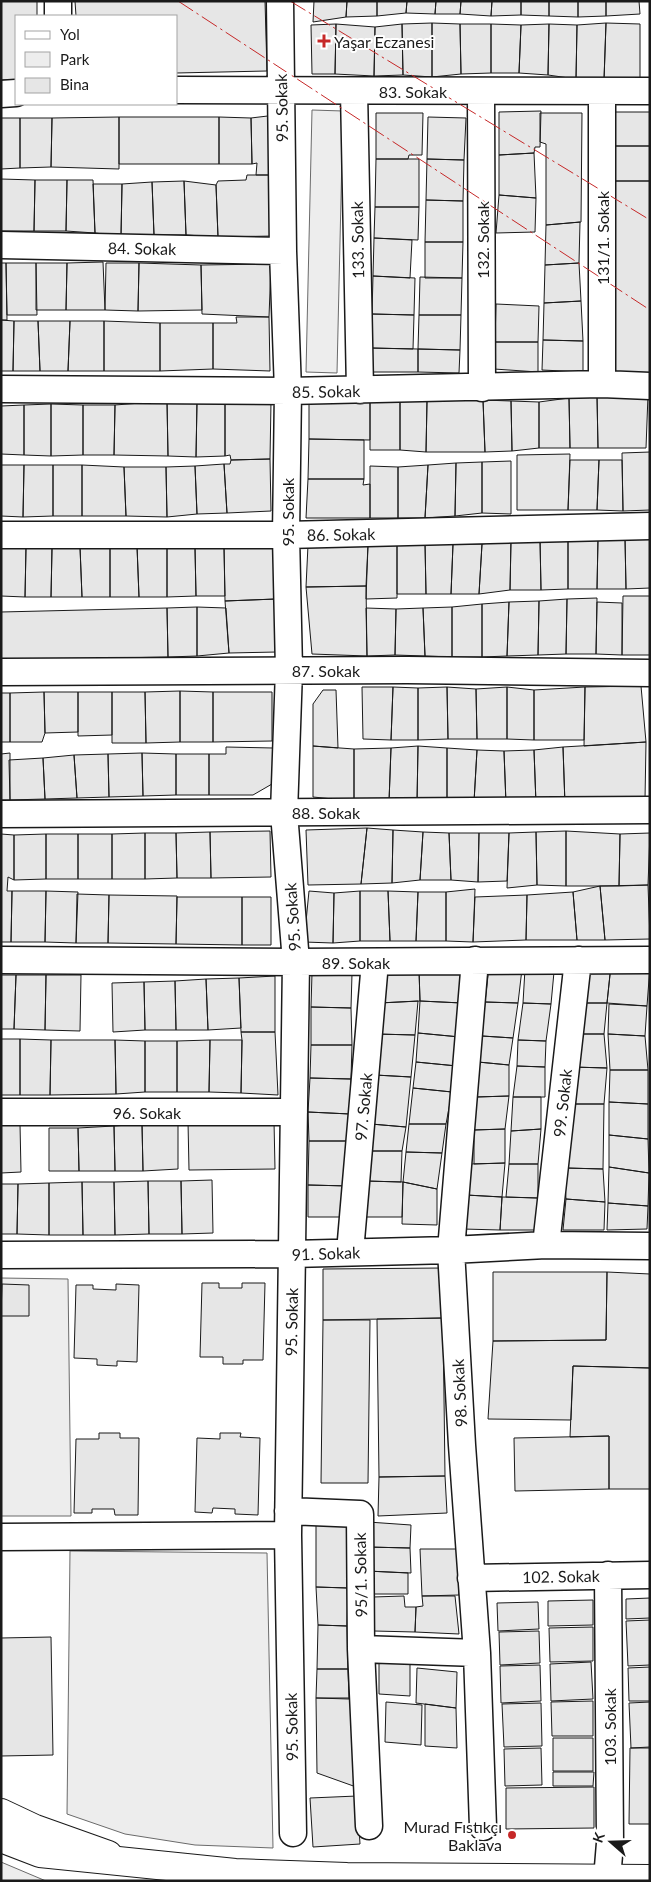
<svg xmlns="http://www.w3.org/2000/svg" width="651" height="1882" font-family="Lato,sans-serif">
	<style>
		.green { fill: #ededed; stroke: #6a6a6a }
		.building { fill: #e6e6e6; stroke: #1a1a1a }
		.lines { fill: none; stroke-linecap: round; stroke-linejoin: round }
		.minor-casing { stroke: #1a1a1a; stroke-width: 29 }
		.major-casing { stroke: #1a1a1a; stroke-width: 30 }
		.highway-casing { stroke: #1a1a1a; stroke-width: 30 }
		.minor { stroke: #fff; stroke-width: 26 }
		.major { stroke: #fff; stroke-width: 28 }
		.highway { stroke: #fff; stroke-width: 28 }
		.power { stroke: #c62828; stroke-width: 1; stroke-dasharray: 18 4 2.5 4; stroke-linecap: butt }
		.poi-dot { fill: #c62828; stroke: #fff; stroke-width: 2 }
		.labels { text-anchor: middle; dominant-baseline: central; stroke-width: 4; stroke-linejoin: round; paint-order: stroke }
		.poi-label { font-size: 16px; fill: #1a1a1a; stroke: #fff; text-anchor: start }
		.street-label { font-size: 16px; fill: #1a1a1a; stroke: #fff }
	</style>
	<rect width="100%" height="100%" fill="#fff"/>
	<!-- green -->
	<path class="green" d="M312,110l31,1 -6,262 -31,-1z
		M1,1278l67,1 3,237h-70z
		M70,1551l197,2 6,295 -78,-3 -70,-11 -58,-20z
		M1,1862l45,19h-45z"/>
	<!-- building -->
	<path class="building" d="M1,1h36v15h-21v64h-15z
		M75,1h190l2,70 -91,2v-57h-100z
		M314,1h33l-1,16 -33,5z
		M347,1h30v15l-31,1z
		M377,1h30l-1,12 -29,3z
		M407,1h29l-1,13 -29,-1z
		M436,1h25l-1,13h-25z
		M461,1h31l-1,15 -31,-2z
		M492,1h29v14l-30,1z
		M521,1h28v15l-28,-1z
		M549,1h29v16l-29,-1z
		M578,1h28v15l-28,1z
		M606,1h33l1,13 -34,2z
		M432,23l28,1 1,50 -29,3z
		M432,23v54l-29,-2 -1,-51z
		M606,23l34,1v56h-36z
		M606,23l-2,57 -28,-1 1,-54z
		M336,24l-1,50h-23l-1,-49z
		M336,24l39,3 -1,49 -39,-2z
		M402,24l1,51 -29,1 1,-49z
		M460,24h31v49l-30,1z
		M491,24l30,1 -2,48h-28z
		M549,24l28,1 -1,54 -28,-4z
		M549,24l-1,51 -29,-2 2,-48z
		M541,111l-1,36h-5l-1,6 -35,2v-43z
		M610,112h40v34h-40z
		M376,113h47l-1,42h-13l-1,4h-32z
		M540,113h42l-1,109 -35,3v-81l-6,-2z
		M276,115l-2,60h-18l1,-12 -5,1 -1,-46z
		M119,117v52l-68,-2 1,-49z
		M119,117h100v47h-100z
		M219,117l32,1 1,46h-33z
		M428,117l38,1 -2,42 -37,-1z
		M1,118h19v50l-19,1z
		M20,118h32l-1,49 -31,1z
		M610,146h40v35h-41z
		M534,153l2,45 -37,-3v-40z
		M376,159h43v48h-44z
		M427,159l37,1 -1,41 -37,-1z
		M247,175h27v61l-56,1 -2,-52 2,-4 28,-1z
		M1,179l34,1 -1,51h-33z
		M35,180h32l-1,51h-32z
		M67,180h26l2,53 -29,-2z
		M184,181l2,54h-32l-2,-53z
		M184,181l32,4 2,52 -32,-2z
		M609,181h41v192h-43z
		M152,182l2,53 -33,1 1,-52z
		M93,184h29l-1,52 -26,-3z
		M499,195l37,3 -1,34 -39,1z
		M426,200l37,1v41h-38z
		M375,207h44l-1,33 -44,-2z
		M580,222l-1,41 -34,2 1,-40z
		M374,238l38,2 -2,38 -37,-2z
		M425,242h38l-1,36h-37z
		M103,262l2,48h-39l1,-47z
		M1,263h5l1,57h-6z
		M6,263h30l1,52h-30z
		M36,263h31l-1,47h-30z
		M106,263h33l-1,48 -33,-1z
		M139,263l62,2 1,45 -64,1z
		M579,263l2,38 -37,2 1,-38z
		M271,264l-2,53 -67,-3 -1,-49z
		M373,276l42,2 -1,37 -42,-1z
		M420,277l42,1 -1,37h-42z
		M581,301l2,40 -40,-1 1,-37z
		M496,304l43,2 -1,36h-43z
		M372,314l42,1 -1,34 -42,-1z
		M419,315h42l-1,35 -42,-1z
		M236,317h33l1,54 -57,-2v-46h24z
		M1,320l13,1 -1,50h-12z
		M14,321h24l2,50h-27z
		M38,321h32l-2,50h-28z
		M70,321h34v50h-36z
		M104,321l56,2v48h-56z
		M160,323h53v46l-53,2z
		M543,340l40,1v31l-41,-2z
		M495,342h43v30l-44,-3z
		M371,348l47,1v23h-47z
		M418,349l42,1 -1,23 -41,-1z
		M309,395l61,3v42l-61,-1z
		M648,395l-2,53h-48l-1,-52z
		M597,396l1,52h-28l-1,-50z
		M370,398l30,1v51h-30z
		M569,398l1,50h-31v-46z
		M400,399l27,2 -1,51 -26,-2z
		M483,400l2,52h-59l1,-51z
		M483,400l28,1 1,50 -27,1z
		M167,401h30l-1,56 -28,-1z
		M167,401l1,55 -54,-1 1,-50z
		M197,401h28v55l-29,1z
		M225,401l46,1 -1,57 -39,1 -1,-5 -5,1z
		M511,401l28,1v46l-27,3z
		M51,404v52l-27,-1v-50z
		M51,404l32,1v50l-32,1z
		M24,405v50l-23,-1v-48z
		M83,405h32l-1,50h-31z
		M309,439l55,1v39h-56z
		M650,452v58l-27,1 -1,-58z
		M570,454l-2,56h-51v-55z
		M270,459l1,52 -44,2 -3,-49h6l1,-4z
		M570,460h29l-2,50h-29z
		M599,460h23l1,51 -26,-1z
		M511,461v53l-29,-1v-51z
		M482,462v51l-27,3 1,-53z
		M456,463l-1,53 -30,2 3,-53z
		M224,464l3,49 -30,1 -2,-48z
		M1,465h23l-1,52 -22,-1z
		M24,465h29v51l-30,1z
		M53,465h29v51h-29z
		M82,465l42,2 2,49h-44z
		M428,465l-3,53h-27v-51z
		M195,466l2,48 -30,3 -1,-50z
		M370,466l28,1v51h-28z
		M124,467h42l1,50 -41,-1z
		M308,479h56l-1,6 7,-1v34h-64z
		M650,535v53l-24,1 -1,-51z
		M598,538h27l1,51h-29z
		M598,538l-1,51h-29v-50z
		M540,539h28v50l-27,1z
		M540,539l1,51h-31l1,-50z
		M511,540l-1,50 -31,4 3,-50z
		M397,543v55l-31,1 2,-54z
		M397,543h28l1,51h-29z
		M425,543l28,1 -2,50h-25z
		M453,544h29l-3,50h-28z
		M274,545l2,54 -51,2 -1,-54z
		M308,545h60l-2,41 -60,1z
		M110,546v51h-28l-2,-50z
		M110,546h27l2,51h-29z
		M137,546h30v51h-28z
		M167,546l28,2 1,48 -29,1z
		M1,547h25l-1,50 -24,-1z
		M26,547l26,1 -1,49h-26z
		M80,547l2,50h-31l1,-49z
		M224,547l1,49h-29l-1,-48z
		M366,586l1,70 -55,-2 -6,-67z
		M623,596h27v59h-28z
		M597,598l-1,56h-30l1,-55z
		M276,599l1,53 -48,1 -4,-52z
		M567,599l-1,55 -28,1 1,-54z
		M539,601l-1,54 -31,1 2,-54z
		M509,602l-2,54 -25,1v-53z
		M597,602l25,1v52l-26,-1z
		M482,604v53h-30v-50z
		M197,607l29,1 3,45 -32,3z
		M197,607v49l-29,1 -1,-49z
		M452,607v50l-27,-1 -2,-48z
		M167,608l1,49 -167,3v-48z
		M366,608l30,1 -1,46 -28,1z
		M423,608l2,48 -30,-1 1,-46z
		M641,686l5,56 -62,4 1,-59z
		M362,687h31l-2,53 -28,-1z
		M393,687l25,1v52h-27z
		M447,687l29,2 1,50h-29z
		M447,687l1,52 -30,1v-52z
		M507,687l27,3v50l-27,-1z
		M507,687v52h-30l-1,-50z
		M585,687l-1,53h-50v-50z
		M323,690h13l2,58 -25,-2v-42z
		M180,691l33,1v50h-33z
		M180,691v51l-34,1 -1,-51z
		M44,692h34v40l-33,1z
		M44,692l1,41 -3,9h-32v-49z
		M78,692h34v43l-34,1z
		M112,692h33l1,51h-34z
		M213,692h59v49l-59,1z
		M1,693h9v49h-9z
		M646,742l-1,58 -80,5 -2,-58z
		M313,746l41,3v52l-41,-4z
		M418,746l-1,57 -28,-1 2,-54z
		M418,746l29,2v55h-30z
		M226,747l47,1 -1,36 -19,11h-44v-41h17z
		M563,747l2,58 -29,-1 -2,-54z
		M391,748l-2,54 -35,-1v-52z
		M447,748l30,2 -3,52 -27,1z
		M477,750l27,1 2,53 -32,-2z
		M534,750l2,54h-30l-2,-53z
		M10,753v47h-9v-46z
		M142,753l1,43 -34,1 -1,-43z
		M142,753l34,1v41l-33,1z
		M108,754l1,43 -32,1 -3,-43z
		M176,754h33v41h-33z
		M74,755l3,43 -32,1 -2,-41z
		M43,758l2,41 -35,1 -1,-40z
		M367,828l26,2 -1,53 -31,1z
		M367,828l-6,56 -53,1 -2,-55z
		M393,830l30,2 -3,48 -28,3z
		M270,831l1,46 -60,1 -1,-46z
		M566,831l54,3 -1,52h-53z
		M566,831v55l-29,-1 -1,-53z
		M210,832l1,46h-34l-1,-45z
		M423,832l26,1 2,47h-31z
		M536,832l1,53 -30,3 2,-55z
		M145,833v46h-33v-45z
		M145,833h31l1,45 -32,1z
		M449,833h30l-1,49 -27,-2z
		M479,833h30l-2,48 -29,1z
		M650,833l-2,52 -29,1 1,-52z
		M1,834l13,1v45l-6,-3 -1,14h5l-1,51h-10z
		M46,834v45l-32,1v-45z
		M46,834h32v45h-32z
		M78,834h34v45h-34z
		M648,885l2,54 -45,1 -5,-54z
		M600,886l5,54h-28l-4,-48z
		M475,889l-2,53 -27,-1v-49z
		M12,891h34l-1,51h-34z
		M46,891l32,1 -2,51 -31,-1z
		M309,891l25,2 -1,50 -29,-1z
		M360,891v50l-27,2 1,-50z
		M360,891h28l2,50h-30z
		M388,891l30,1 -2,49h-26z
		M418,892h28v49h-30z
		M573,892l4,48h-51l1,-45z
		M77,894l32,1 -1,48h-32z
		M109,895l68,1 -1,48 -68,-1z
		M527,895l-1,45 -53,2 2,-45z
		M177,897h65v48l-66,-1z
		M242,897h29v48h-29z
		M580,965h31l-4,38h-31z
		M611,965l39,1 -3,40 -40,-3z
		M489,967l33,2 -4,34 -33,-1z
		M378,969l41,1 1,31 -41,2z
		M525,969l29,3 -3,32 -28,-1z
		M419,970l44,2 -1,31 -42,-2z
		M312,973l40,1 -1,34 -40,-1z
		M1,975h15l-2,54h-13z
		M16,975h30l-1,55 -31,-1z
		M46,975h35l-1,56 -35,-1z
		M275,976v56h-34l-2,-54z
		M239,978l2,50 -33,2 -2,-51z
		M206,979l2,51h-32l-1,-49z
		M175,981l1,49h-31l-1,-48z
		M144,982l1,48 -32,2 -1,-49z
		M418,1001l-3,34 -39,-1 3,-31z
		M420,1001l42,2 -2,34 -42,-4z
		M485,1002l33,1 -5,35 -31,-2z
		M523,1003l28,1 -5,37 -28,-1z
		M576,1003h31l-3,31h-31z
		M609,1004l38,2 -2,30 -37,-2z
		M311,1007l40,1 1,37h-41z
		M241,1032h34l3,63 -37,-2 1,-53z
		M418,1033l42,4 -3,29 -41,-4z
		M376,1034l39,1 -4,42 -36,-2z
		M573,1034h31l3,34 -35,-1z
		M608,1034l37,2 3,34h-38z
		M482,1036l31,2 -4,27 -31,-3z
		M1,1039h19v56h-19z
		M20,1039l31,1 -1,55h-30z
		M51,1040h64l1,54 -66,1z
		M115,1040l30,1v51l-29,2z
		M210,1040l-1,52h-32v-51z
		M210,1040h32l-1,53 -32,-1z
		M518,1040l28,1 -1,26 -28,-1z
		M145,1041h32v51h-32z
		M311,1045h41l-1,34 -41,-1z
		M416,1062l41,4 -5,26 -39,-4z
		M478,1062l31,3v31l-33,1z
		M517,1066l28,1v30h-32z
		M572,1067l35,1 -3,36h-33z
		M610,1070h38v34l-39,-2z
		M375,1075l36,2 -5,50 -35,-3z
		M310,1078l41,1 -1,35 -42,-2z
		M413,1088l39,4 -6,32h-37z
		M509,1096l-4,33 -31,1 2,-33z
		M513,1097h28v32l-30,2z
		M609,1102l39,2v35l-39,-4z
		M571,1104h33l-1,65 -35,-1z
		M308,1112l42,2 -1,27h-40z
		M274,1121l1,48 -86,1 -1,-48z
		M178,1123v46l-35,2 -1,-47z
		M20,1124l1,48 -20,1v-48z
		M142,1124l1,47h-28l-1,-45z
		M371,1124l35,3 -4,24h-34z
		M409,1124h37l-4,29 -36,-1z
		M114,1126l1,45h-36l-1,-43z
		M49,1128h29l1,43h-30z
		M505,1129v34l-31,1v-34z
		M541,1129l-3,35h-29l2,-33z
		M609,1135l39,4 1,34 -40,-6z
		M309,1141h40v45l-41,-1z
		M368,1151h34l-1,31 -35,-1z
		M406,1152l36,1 -5,36 -34,-7z
		M505,1163l-3,34 -36,-2 4,-31z
		M509,1164h29v34l-32,-1z
		M609,1167l40,6 -1,33 -40,-3z
		M564,1168l39,1 2,33 -39,-3z
		M212,1180l1,53 -31,1 -1,-53z
		M148,1181h33l1,53h-33z
		M148,1181l1,53 -34,1 -1,-53z
		M366,1181l37,1 -1,35h-38z
		M82,1182h32l1,53h-32z
		M82,1182l1,53h-34v-52z
		M403,1182l34,7v36l-35,-1z
		M49,1183v52l-32,-1 1,-50z
		M1,1184h17l-1,50h-16z
		M308,1185l41,1v31h-41z
		M466,1195l36,2 -2,33 -37,-1z
		M502,1197l36,1 -3,32h-35z
		M566,1199l39,3 -1,28h-41z
		M608,1203l40,3 -1,23 -40,1z
		M442,1268l1,50 -120,2v-51z
		M493,1272h114l-1,68 -113,1z
		M607,1272l43,2v94l-77,-2 -2,54 -83,-1 5,-78 113,-1z
		M202,1283h17v5h23v-5h23l-2,77h-20v4h-20v-7h-23z
		M2,1284l27,1v31h-28z
		M116,1284l23,1 -2,77 -20,-1v5l-20,-1v-6l-23,-1 2,-73h17v4l23,1z
		M443,1318l2,158 -66,1 -2,-158z
		M323,1320h47l-2,163h-47z
		M573,1366l77,2v121h-41v-53l-39,1z
		M99,1433h21v5h19l-1,77h-23l-1,-6h-22v4h-18l2,-74h23z
		M220,1433h21l-1,4 20,1 -2,77 -23,-1v-5l-22,-1 -1,5 -17,-1 2,-74 23,1z
		M609,1436v53l-94,2 -1,-53z
		M445,1476l2,37 -69,3 1,-39z
		M368,1522l43,3 -1,23 -43,-1z
		M316,1525l31,1 1,62 -32,-1z
		M367,1547l43,1 1,25 -44,-2z
		M420,1549h38l1,46 -37,1z
		M367,1571l41,2v21h-42z
		M316,1587l32,1 -1,38 -29,-1z
		M404,1596l1,11h11l-1,25 -41,-1 -1,-34z
		M422,1596h33l4,38 -44,-2 1,-25 7,-1z
		M650,1598v20l-24,1v-20z
		M593,1600v25l-45,1v-25z
		M538,1602l1,27 -41,2 -1,-28z
		M650,1620v45l-22,1 -2,-45z
		M318,1625l29,1 1,43h-31z
		M593,1627v34l-43,1 -1,-34z
		M539,1631l1,32 -40,2 -1,-33z
		M51,1637l2,118 -52,1v-118z
		M379,1655l31,2v39l-31,-2z
		M591,1662l2,37 -42,2 -1,-37z
		M540,1665l1,36 -40,2 -1,-37z
		M650,1667v34h-21l-1,-33z
		M417,1668l40,4 -1,36 -40,-5z
		M317,1669h31l1,30 -33,-1z
		M316,1698h38l5,90 -42,-15z
		M593,1701v35h-41l-1,-34z
		M386,1702l36,3 -1,40 -36,-3z
		M650,1702v45l-19,1 -2,-45z
		M541,1703l1,43 -38,1 -2,-43z
		M425,1704l31,4 1,40 -32,-2z
		M553,1738h40v33h-40z
		M541,1748l1,37 -37,1 -1,-37z
		M630,1748h20v76h-21z
		M553,1772h41l-1,14h-40z
		M594,1787v41l-88,1v-41z
		M357,1796l3,48 -47,3 -3,-49z"/>
	<g class="lines">
		<!-- minor casing -->
		<g class="minor-casing">
			<path id="minor" d="M58,1v15
				M280,1l3,250 5,140 -2,144 3,135 -5,143 12,149 -8,573 5,298
				M176,90l474,1
				M354,91l6,299
				M481,91l1,297
				M1,94l15,-1
				M1,245l282,6
				M602,384v-293
				M1,389l287,2 314,-7 48,2
				M1,535h285l364,-9
				M1,672l406,-2 243,3
				M1,814l649,-4
				M1,960l295,2 354,-2
				M475,960l-24,290 11,195 15,208 6,174
				M1,1112h293
				M546,1245l32,-285
				M350,1252l25,-290
				M1,1255l291,-1 159,-4 95,-5 104,1
				M288,1511l72,3 1,135
				M1,1537l287,-2
				M471,1578l179,-3
				M369,1826l-8,-177 116,4
				M607,1879l3,-36 -2,-268"/>
		</g>
		<!-- major casing -->
		<g class="major-casing">
			<path id="major" d="M1,1813l34,16 73,26"/>
		</g>
		<!-- highway casing -->
		<g class="highway-casing">
			<path id="highway" d="M1,1838l39,15 195,20 112,4 303,2"/>
		</g>
		<!-- minor -->
		<use href="#minor" class="minor"/>
		<!-- major -->
		<use href="#major" class="major"/>
		<!-- highway -->
		<use href="#highway" class="highway"/>
		<!-- power -->
		<path class="power" d="M178,1l472,309
			M290,1l360,219"/>
	</g>
	<!-- markers -->
	<g class="poi-dot">
		<path d="M321.5 33.5h5v5h5v5h-5v5h-5v-5h-5v-5h5z"/>
		<circle cx="512" cy="1835" r="5"/>
	</g>
	<g class="labels">
		<!-- poi labels -->
		<g class="poi-label">
			<text x="334" y="41">Yaşar Eczanesi</text>
			<text x="502" y="1826" text-anchor="end">Murad Fıstıkçı<tspan x="502" dy="18">Baklava</tspan></text>
		</g>
		<!-- street labels -->
		<g class="street-label">
			<text x="413" y="91">83. Sokak</text>
			<text transform="translate(281 108) rotate(-91)">95. Sokak</text>
			<text transform="translate(602 238) rotate(-90)">131/1. Sokak</text>
			<text transform="translate(357 240) rotate(-91)">133. Sokak</text>
			<text transform="translate(482 240) rotate(-90)">132. Sokak</text>
			<text transform="translate(142 248) rotate(1)">84. Sokak</text>
			<text transform="translate(326 391) rotate(-1)">85. Sokak</text>
			<text transform="translate(287 512) rotate(-90)">95. Sokak</text>
			<text transform="translate(341 534) rotate(-1)">86. Sokak</text>
			<text x="326" y="670">87. Sokak</text>
			<text x="326" y="812">88. Sokak</text>
			<text transform="translate(292 917) rotate(-94)">95. Sokak</text>
			<text x="356" y="962">89. Sokak</text>
			<text transform="translate(562 1103) rotate(-84)">99. Sokak</text>
			<text transform="translate(363 1107) rotate(-85)">97. Sokak</text>
			<text x="147" y="1112">96. Sokak</text>
			<text transform="translate(326 1253) rotate(-2)">91. Sokak</text>
			<text transform="translate(291 1322) rotate(-89)">95. Sokak</text>
			<text transform="translate(459 1393) rotate(-93)">98. Sokak</text>
			<text transform="translate(360 1575) rotate(-91)">95/1. Sokak</text>
			<text transform="translate(561 1576) rotate(-1)">102. Sokak</text>
			<text transform="translate(291 1727) rotate(-91)">95. Sokak</text>
			<text transform="translate(609 1727) rotate(-90)">103. Sokak</text>
		</g>
	</g>
	<!-- border -->
	<rect width="651" height="1882" fill="none" stroke="#1a1a1a" stroke-width="5"/>
	<!-- legend -->
	<rect x="15" y="15" width="162" height="90" fill="#ffffff" stroke="#a3a3a3"/>
	<rect x="25" y="31" width="25" height="8" fill="#ffffff" stroke="#a3a3a3"/>
	<text x="60" y="40" font-size="15" fill="#1a1a1a">Yol</text>
	<rect x="25" y="52" width="25" height="15" fill="#ededed" stroke="#a3a3a3"/>
	<text x="60" y="65" font-size="15" fill="#1a1a1a">Park</text>
	<rect x="25" y="78" width="25" height="15" fill="#e6e6e6" stroke="#a3a3a3"/>
	<text x="60" y="90" font-size="15" fill="#1a1a1a">Bina</text>
	<!-- north arrow -->
	<g transform="translate(611 1842) rotate(290)" stroke="#ffffff" stroke-width="4" paint-order="stroke">
	<path d="M0-4L9 19L0 12L-9 19Z" fill="#1a1a1a"/>
	<text y="-8" font-size="14" font-weight="bold" text-anchor="middle" fill="#1a1a1a">K</text>
	</g>
</svg>
